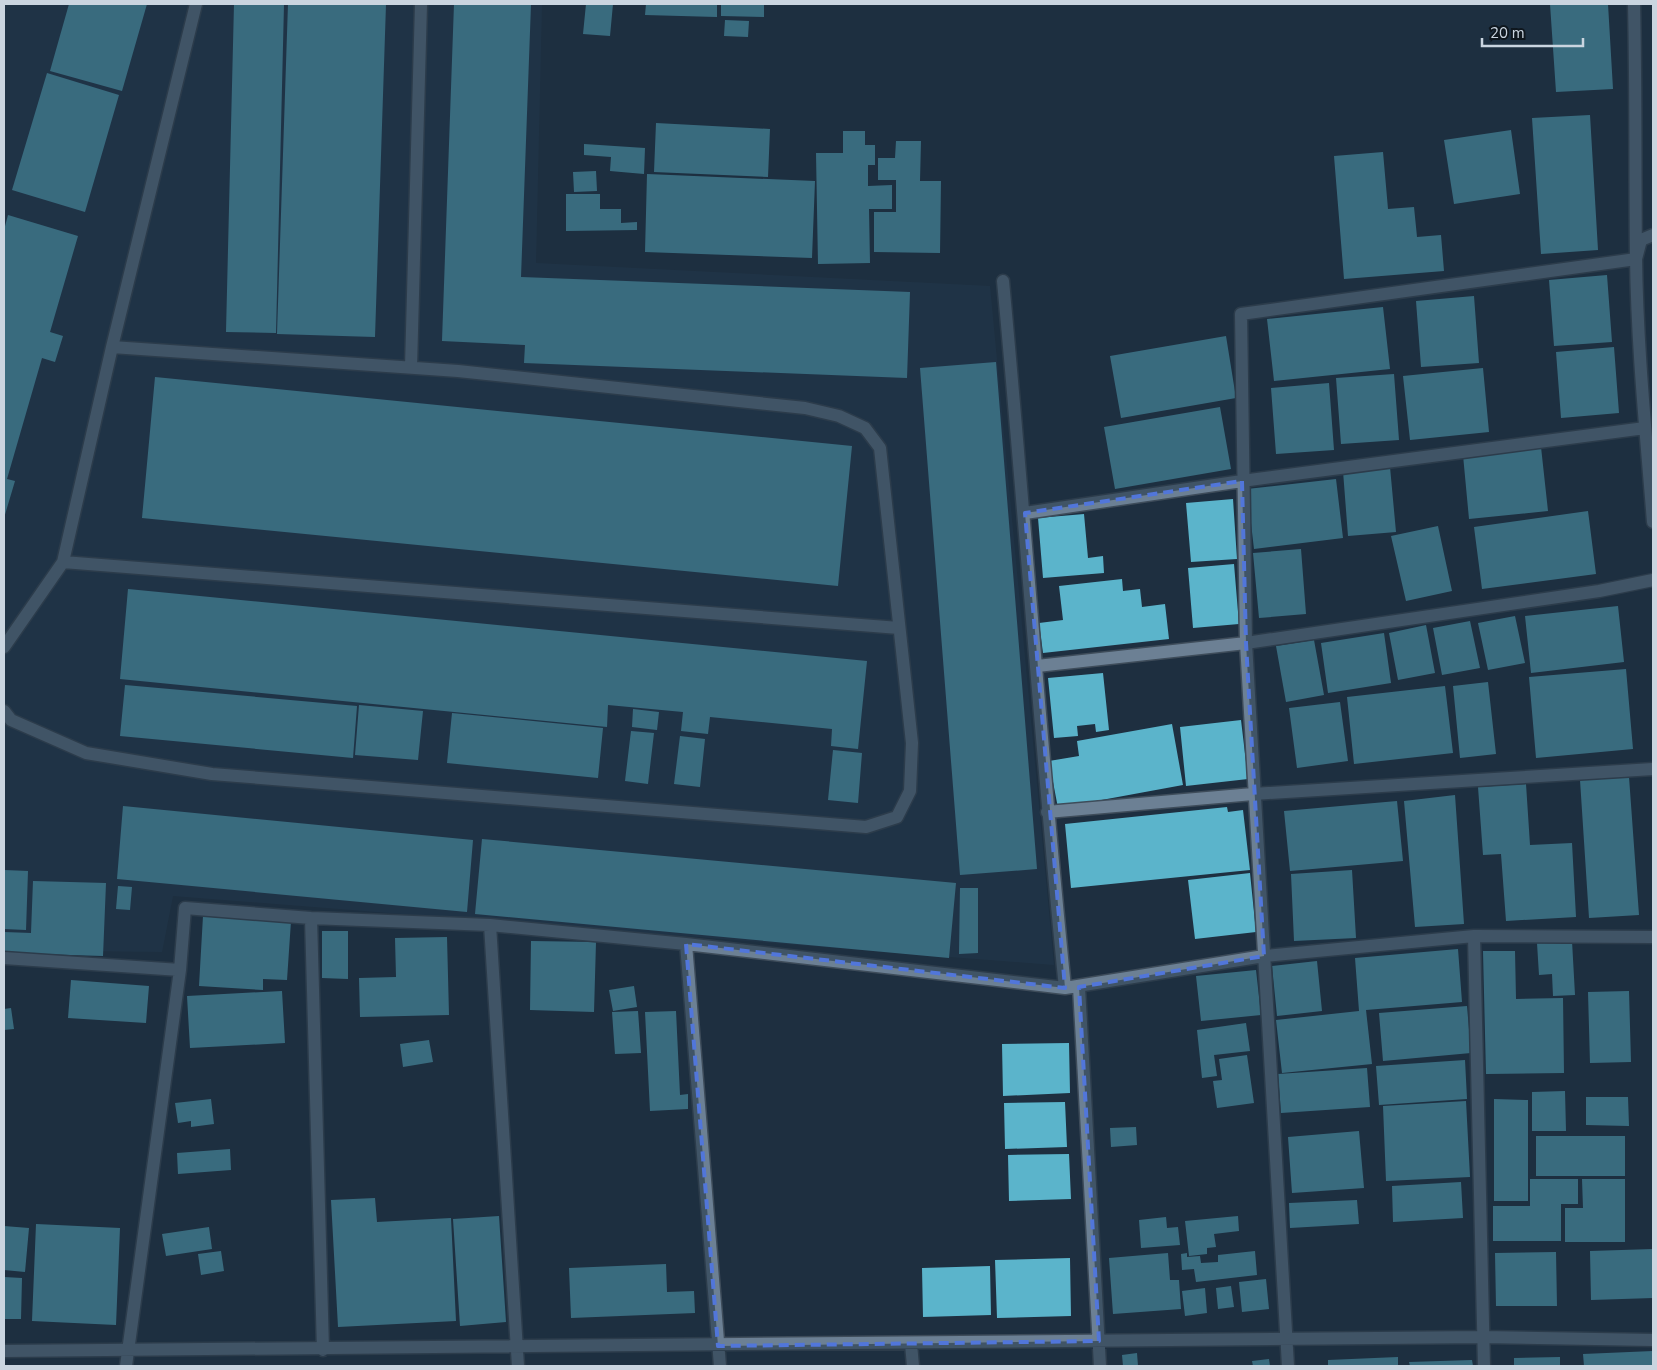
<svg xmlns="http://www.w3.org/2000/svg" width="1657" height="1370" font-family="'Nunito Sans',sans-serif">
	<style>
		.built { fill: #23394f }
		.building { fill: #5bb4cb }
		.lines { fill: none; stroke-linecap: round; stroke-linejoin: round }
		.lane-casing { stroke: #3e4c5a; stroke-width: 15 }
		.street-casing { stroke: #3e4c5a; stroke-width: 15 }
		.lane { stroke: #6c8094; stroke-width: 12 }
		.street { stroke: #6c8094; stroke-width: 12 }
		.marked { fill: none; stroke: #5176da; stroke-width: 4; stroke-dasharray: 10 6; stroke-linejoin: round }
	</style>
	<rect width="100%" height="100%" fill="#1e2f40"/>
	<!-- built -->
	<path class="built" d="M4,4h538l-6,259 454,23 64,679 -881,-69 -11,56 -158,-2z"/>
	<!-- building -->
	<path class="building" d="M69,4h78l-25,87 -72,-20z
		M234,4h50l-8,329 -50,-1z
		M288,4h98l-11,333 -98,-3z
		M454,4h77l-10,273 389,15 -3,86 -383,-15 1,-18 -83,-4z
		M586,4h27l-3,32 -27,-2z
		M646,4h71v13l-72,-2z
		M721,4h43v13l-43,-1z
		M1550,4h58l5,85 -57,3z
		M725,20l24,1 -1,16 -24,-1z
		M47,73l72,22 -34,117 -73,-22z
		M1590,115l8,135 -57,4 -9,-136z
		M656,123l114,6 -2,48 -114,-5z
		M1511,130l9,64 -66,10 -10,-64z
		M843,131h22v14h10v20h-7v21l24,-1v24h-23l1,54 -52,1 -2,-111h27z
		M896,141h25l-1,40h21l-1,72 -66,-1v-40h22v-32h-18v-22h17z
		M584,144l61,4 -1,26 -34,-3 1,-14 -27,-2z
		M1383,152l5,57 26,-2 3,30 24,-2 3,36 -100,8 -10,-123z
		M596,171l1,20 -23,1 -1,-20z
		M647,174l168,7 -3,77 -167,-6z
		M566,194h34v15h21v14l16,-1v8l-71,1z
		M8,215l70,21 -28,96 13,4 -8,26 -13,-4 -35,121 8,2 -11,37v-288z
		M1607,275l5,67 -58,4 -5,-66z
		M1474,296l5,67 -58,4 -5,-66z
		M1383,307l7,62 -116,12 -7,-62z
		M1226,336l10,62 -115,20 -11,-62z
		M1614,347l5,66 -58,5 -5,-66z
		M996,362l41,507 -77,6 -40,-507z
		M1483,368l6,64 -79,8 -7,-64z
		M1394,374l5,66 -58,4 -5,-66z
		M155,377l697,69 -14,140 -696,-68z
		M1329,383l5,67 -58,4 -5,-66z
		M1220,407l11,62 -116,20 -11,-62z
		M1541,447l7,64 -79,8 -6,-64z
		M1390,467l6,65 -48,4 -5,-65z
		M1336,479l7,59 -89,11 -7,-60z
		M1233,499l4,60 -46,3 -5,-59z
		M1588,511l8,63 -114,15 -8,-62z
		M1084,514l4,44 15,-2 1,17 -61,5 -5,-60z
		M1438,526l14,65 -46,10 -15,-65z
		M1301,549l5,65 -47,4 -6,-65z
		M1234,564l5,60 -46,4 -5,-60z
		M1122,579l1,12 17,-2 2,18 23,-3 4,35 -126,14 -4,-30 24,-3 -4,-34z
		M128,589l739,72 -9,88 -27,-3 1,-17 -122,-12 -2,17 -27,-3 2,-19 -75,-7 -1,22 -487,-48z
		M1618,606l6,56 -93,11 -6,-57z
		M1515,616l10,47 -37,7 -10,-47z
		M1470,621l10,47 -38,7 -9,-47z
		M1426,625l9,48 -37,7 -9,-47z
		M1384,633l7,50 -63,10 -7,-50z
		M1314,640l10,55 -38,7 -10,-56z
		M1626,669l7,80 -97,9 -7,-81z
		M1103,673l6,57 -13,2 -1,-8 -18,2 1,10 -24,2 -6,-60z
		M1488,682l8,72 -36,4 -7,-72z
		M125,685l232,21 -4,52 -233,-22z
		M1445,686l8,67 -99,11 -7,-67z
		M1340,702l8,59 -51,7 -8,-60z
		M359,705l64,6 -5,49 -63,-5z
		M633,709l26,3 -2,18 -25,-3z
		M452,713l151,15 -5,50 -151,-15z
		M1241,720l7,59 -62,7 -6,-59z
		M1172,724l11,61 -125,23 -9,-47 30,-5 -2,-15z
		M631,731l23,2 -6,51 -23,-3z
		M680,736l25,3 -5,48 -26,-3z
		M833,750l29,3 -4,50 -30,-3z
		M1629,777l10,138 -50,3 -9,-138z
		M1526,784l4,61 42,-2 4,74 -70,4 -5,-67 -18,1 -5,-68z
		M1455,795l9,129 -49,3 -11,-126z
		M1397,801l6,60 -113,10 -6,-60z
		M123,806l350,34 -6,72 -350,-33z
		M1227,807l1,5 15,-2 7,60 -179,18 -6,-64z
		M482,839l474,44 -7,75 -474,-44z
		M4,870l24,1 -2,59 -22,-1z
		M1352,870l4,68 -62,3 -3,-67z
		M1250,873l6,59 -61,7 -7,-59z
		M33,881l73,2 -3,73 -99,-3v-21l27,1z
		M118,886l14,1 -2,23 -14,-1z
		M960,888h18v65l-19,1z
		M203,916l88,5 -4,59 -24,-1v11l-64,-4z
		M322,931h26v48l-26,-1z
		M447,937l2,78 -89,2 -1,-39 37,-1 -1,-39z
		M531,941l65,1 -2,70 -64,-2z
		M1572,941l3,54 -22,1 -1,-22 -13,1 -2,-32z
		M1458,949l4,53 -96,8 6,54 -90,9 -6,-53 83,-9 -4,-53z
		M1483,951h32l1,48 47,-1 1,75 -78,1z
		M1317,961l5,50 -45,5 -5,-50z
		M1256,970l5,45 -60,6 -5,-45z
		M71,980l78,6 -3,37 -78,-5z
		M634,986l3,21 -24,4 -4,-21z
		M282,991l3,52 -95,5 -3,-52z
		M1629,991l2,71 -41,1 -2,-71z
		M1467,1006l4,47 -88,8 -4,-48z
		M11,1008l3,21 -10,1v-21z
		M638,1011l3,42 -26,1 -3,-42z
		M676,1011l4,84 8,-1v15l-38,2 -5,-99z
		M1246,1023l4,28 -36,4 3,21 -15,2 -5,-48z
		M429,1040l4,22 -30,5 -3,-23z
		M1069,1043l1,50 -67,3 -1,-52z
		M1247,1055l7,48 -37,5 -4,-27 9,-1 -3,-21z
		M1465,1060l2,39 -88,6 -3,-39z
		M1367,1068l3,39 -89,6 -3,-39z
		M1565,1091l1,40h-34v-39z
		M1586,1097h42l1,29 -43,-1z
		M211,1099l3,25 -23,3v-6l-13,2 -3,-20z
		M1494,1099l34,1v101h-34z
		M1466,1101l4,76 -84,4 -3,-75z
		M1065,1102l2,45 -62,2 -1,-46z
		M1136,1127l1,18 -26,2 -1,-19z
		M1359,1131l5,57 -72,5 -4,-56z
		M1536,1136h89v40h-89z
		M230,1149l1,21 -53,4 -1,-21z
		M1069,1154l2,45 -62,2 -1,-46z
		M1530,1179h48v25h-17v37h-68v-35h37z
		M1582,1179h43v63h-60v-34h18z
		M1461,1182l2,36 -70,4 -1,-36z
		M375,1198l2,24 74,-4 5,103 -118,6 -7,-127z
		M1357,1200l2,24 -69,4 -1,-25z
		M499,1216l7,106 -46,4 -7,-107z
		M1238,1216l1,15 -25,3 2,13 -9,1v6l-18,2 -4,-35z
		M1166,1217l1,11 11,-1 2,18 -39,3 -2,-28z
		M36,1224l84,4 -4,97 -84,-4z
		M4,1226l25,2 -4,44 -21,-2z
		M209,1227l3,22 -46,7 -4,-22z
		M1653,1249v49l-62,2 -1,-49z
		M221,1251l3,20 -23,4 -3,-21z
		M1255,1251l2,24 -61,7 -2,-13 -12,1 -1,-16 6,-1v4l13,-1 1,7 17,-1v-7z
		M1556,1252l1,54h-61l-1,-53z
		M1168,1253l2,27h9l2,29 -68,5 -4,-56z
		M1070,1258l1,58 -74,2 -2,-58z
		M666,1264l1,28 27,-1 1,22 -124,5 -2,-50z
		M990,1266l1,49 -68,2 -1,-49z
		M4,1277l18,1 -1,41h-17z
		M1266,1279l3,30 -27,3 -3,-30z
		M1231,1286l3,21 -16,2 -2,-21z
		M1205,1288l2,25 -22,3 -3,-25z
		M1653,1351v15h-69l-1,-12z
		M1137,1353l1,13h-15l-1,-11z
		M1398,1357v9h-70v-6z
		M1560,1357v9h-46v-8z
		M1269,1359l1,7h-17l-1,-5z
		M1472,1360l1,6h-63l-1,-4z"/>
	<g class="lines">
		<!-- lane casing -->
		<g class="lane-casing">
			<path id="lane" d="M411,367l10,-363
				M63,562l836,66
				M4,647l59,-85 49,-215 84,-343
				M4,711l7,9 75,33 126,21 654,53 31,-10 13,-26 2,-48 -32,-295 -15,-20 -26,-12 -34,-8 -347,-37 -346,-24"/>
		</g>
		<!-- street casing -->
		<g class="street-casing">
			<path id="street" d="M1634,4c2,84 1,169 2,253 1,89 10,177 17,265
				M1003,281c22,235 38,471 62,707
				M1025,513l217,-32 403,-53
				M1037,666l209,-23 353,-52 54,-11
				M1047,812l206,-18 400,-25
				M311,918l12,432
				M490,925l28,441
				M1474,936l10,430
				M686,944l34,422
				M4,958l176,12
				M1079,987l21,379
				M911,1344l2,22
				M4,1351l1479,-14 170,3
				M126,1366l54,-396 5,-62 126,10 179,7 196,19 379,44 199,-32 210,-20 179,1
				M1288,1366l-42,-723 -5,-329 395,-55 5,-19 12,-5"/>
		</g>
		<!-- lane -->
		<use href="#lane" class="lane"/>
		<!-- street -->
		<use href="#street" class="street"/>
	</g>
	<!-- marked area -->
	<path d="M0 0H1657V1370H0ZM1242,481l4,162 18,313 -185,31 20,354 -381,5 -32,-402 379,44 -40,-475z" fill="#1e2f40" fill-opacity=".55" fill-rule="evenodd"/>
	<path class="marked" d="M1242,481l4,162 18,313 -185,31 20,354 -381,5 -32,-402 379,44 -40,-475z"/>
	<!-- border -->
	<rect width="1657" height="1370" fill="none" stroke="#cad5e0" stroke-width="10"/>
	<!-- scale -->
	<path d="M1482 38v8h101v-8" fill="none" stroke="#cad5e0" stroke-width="2.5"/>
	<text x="1490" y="38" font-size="15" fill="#cad5e0" stroke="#0f171e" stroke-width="4" paint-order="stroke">20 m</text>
</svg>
